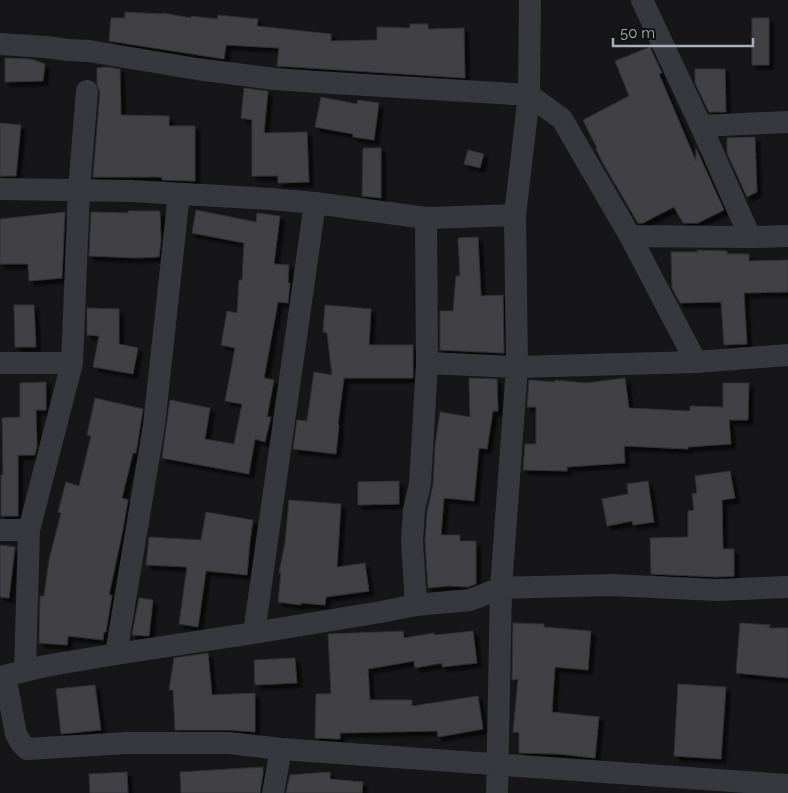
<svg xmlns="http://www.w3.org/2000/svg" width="788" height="793" font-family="Raleway,sans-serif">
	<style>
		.building { fill: #404145; stroke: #303034; filter: url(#shadow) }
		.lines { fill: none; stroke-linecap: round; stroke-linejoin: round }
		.minor { stroke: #37383d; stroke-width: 22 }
	</style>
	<defs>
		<filter id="shadow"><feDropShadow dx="4.5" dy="4.5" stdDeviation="1" flood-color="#0009"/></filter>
	</defs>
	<rect width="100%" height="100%" fill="#161618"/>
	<!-- building -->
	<path class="building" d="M125,12l38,2v-1l28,5v-2l26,3 1,-4 40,4 -1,7 74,8v7l46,-1v-13l33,1v-4h18v5l36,-1 1,50 -188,-12 2,-18 -53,-3 -2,14 -115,-18 2,-23h14z
		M752,18h17v47h-17z
		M650,47l12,26 -3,1 37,87v-13l28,62 -26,13h-15l-9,-16 -31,16h-5l-34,-58 -8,-16 1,-1 -14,-28 46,-24 -14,-35z
		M5,58l26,1 14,5 -2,17 -38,1z
		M107,67l13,2 1,46 48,1v10h26v55l-33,-1v-3h-69l7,-85 -3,-8v-16z
		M695,69h30l1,43h-17l-14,-29z
		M244,88l24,3 -4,42 43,-1 2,50 -31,1v-7h-26v-56l-11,-2z
		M321,97l36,7 1,-4 21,3 -5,37 -21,-3v-3l-38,-7z
		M0,123l21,2 -5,51h-16z
		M755,137l2,55 -10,5 -20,-44v-15z
		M363,148h18v50l-19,-2z
		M468,150l16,4 -4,14 -16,-4z
		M196,210l60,12 1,-9 23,3 -6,48 15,1 -1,18h2l-2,20 -10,-1 -14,76 10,2 -7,37h4l-6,25 -10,-3 -6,35 -87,-16 8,-58 40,8 -5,31 29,5 8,-40 -17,-3 10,-53 -14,-3 6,-34 10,2 2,-33h3l2,-37 -52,-10z
		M128,211h32l1,30 -2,16 -23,1 -47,-2 2,-44 37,1z
		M65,212l-3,66 -33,3 -1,-17h-28v-45z
		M478,237l3,59 22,-1 1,58 -64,-3v-39h13l3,-35h4l-2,-38z
		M697,250l30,1v3h22v7l39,-1v32l-44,1 3,51 -23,1 -3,-43 -41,1 -8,-15 -1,-36h27z
		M14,305h20l2,42h-21z
		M325,305l46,4 -2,36h44v33h-69l-6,46 1,1 -3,29 -43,-5 4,-29 10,1 7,-49 18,3 -5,-42 -4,-1z
		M87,308l32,1v35l19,4 -5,26 -40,-7 6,-31 -12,-1z
		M469,378l28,1 1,32h-5l-6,38 -8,-1 -5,53 -30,-3 -3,37h19v6h16v43l-8,3 -20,-1 -20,2 -3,-47 2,-29 6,-27 2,-39 5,-34 30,5z
		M625,378l4,30 61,3v-5l33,1v-24h26l-1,37h-19l2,24 -43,3v2l-64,-3 1,17 -58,4v4l-44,-1 2,-26h11v-37h-9l2,-27 26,2v-2l31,3z
		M46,382v28h-10l1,37 -2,8h-17v61h-17v-41h2l-1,-57 18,-1v-34z
		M95,398l48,11 -7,44h-3l-11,45 6,2 -5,29 -14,66h3l-6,37h-2l-1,8 -35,-4 -1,9 -28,-2 1,-47h4l5,-36 12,-47 -3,-1 8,-30 13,4 12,-50 -4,-1z
		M730,471l5,27 -13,2 1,49h11v27l-17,1 -66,-3 -1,-36 38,-1v-26l6,-1 -2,-16 5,-1 -2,-17z
		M399,481v23l-41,1v-23z
		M648,481l6,41 -21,3 -1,-4 -25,5 -5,-27 26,-5 -1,-10z
		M289,500l52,4 -4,63 28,-4 4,28 -43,6 -1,8 -24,-2v2l-23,-3 3,-29h-2l6,-30z
		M206,512l47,8 -3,21 -3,34 -41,-4 -8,56 -19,-3 8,-57 -41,-2 3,-28 52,3z
		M0,545l15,2 -6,51 -9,-1z
		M139,598l14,2 -4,36 -17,-1z
		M513,623l31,1v3l47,4 -3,39 -33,-3 -3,45 47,5 -4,41 -36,-4 -40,-1v-20l-6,-1 5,-53 -6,1z
		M740,623l30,2 -1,3h19v50l-52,-5z
		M403,631l1,7 30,-5 1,2 38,-4 4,32 -35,4v-4l-27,5 -1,-7 -46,8 2,31h42v6l66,-10 5,33 -45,8 -1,-6 -97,2v6l-25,-1 1,-44h15l-3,-60z
		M208,653l4,42 43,-2v39l-26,-2h-54l-2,-40h-4l5,-32z
		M295,658l2,25 -42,2 -1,-25z
		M678,684l48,3 -5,72 -47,-3z
		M95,685l6,45 -40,4 -5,-45z
		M263,767v7l-3,19h-79l-1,-21z
		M127,772l1,21h-38l-1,-19z
		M330,772v7l33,3 -1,11h-76l4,-18z"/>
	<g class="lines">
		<!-- minor -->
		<path class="minor" d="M530,0l-1,95 33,24 68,117 66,126
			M642,0l59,126 49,111
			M0,44l46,3 22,3 21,1 108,18 78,10 42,3 212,13 -14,120 2,152 -16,221 -4,205
			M701,126l87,-4
			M0,189l131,2 140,8 44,4 111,15 89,-3
			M630,236l120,1 38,-1
			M0,363h72
			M427,363l90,4 179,-5 92,-7
			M0,530h29
			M416,605l-4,-64 2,-31 6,-26 7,-121 -1,-145
			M254,633l61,-430
			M116,654l38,-229 25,-231
			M25,671l4,-141 43,-167 7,-173 8,-99
			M5,676l11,58 5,9 6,6 100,-6h102l52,6 507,36
			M0,677l45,-11 71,-12 138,-21 127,-21 35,-7 54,-5 31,-12 111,-3 105,5 71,-3
			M273,793l8,-44"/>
	</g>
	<!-- scale -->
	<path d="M613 38v8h140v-8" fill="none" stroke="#a8adb8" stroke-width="2.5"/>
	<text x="620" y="38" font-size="15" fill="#a8adb8" stroke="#111113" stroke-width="4" paint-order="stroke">50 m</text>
</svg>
